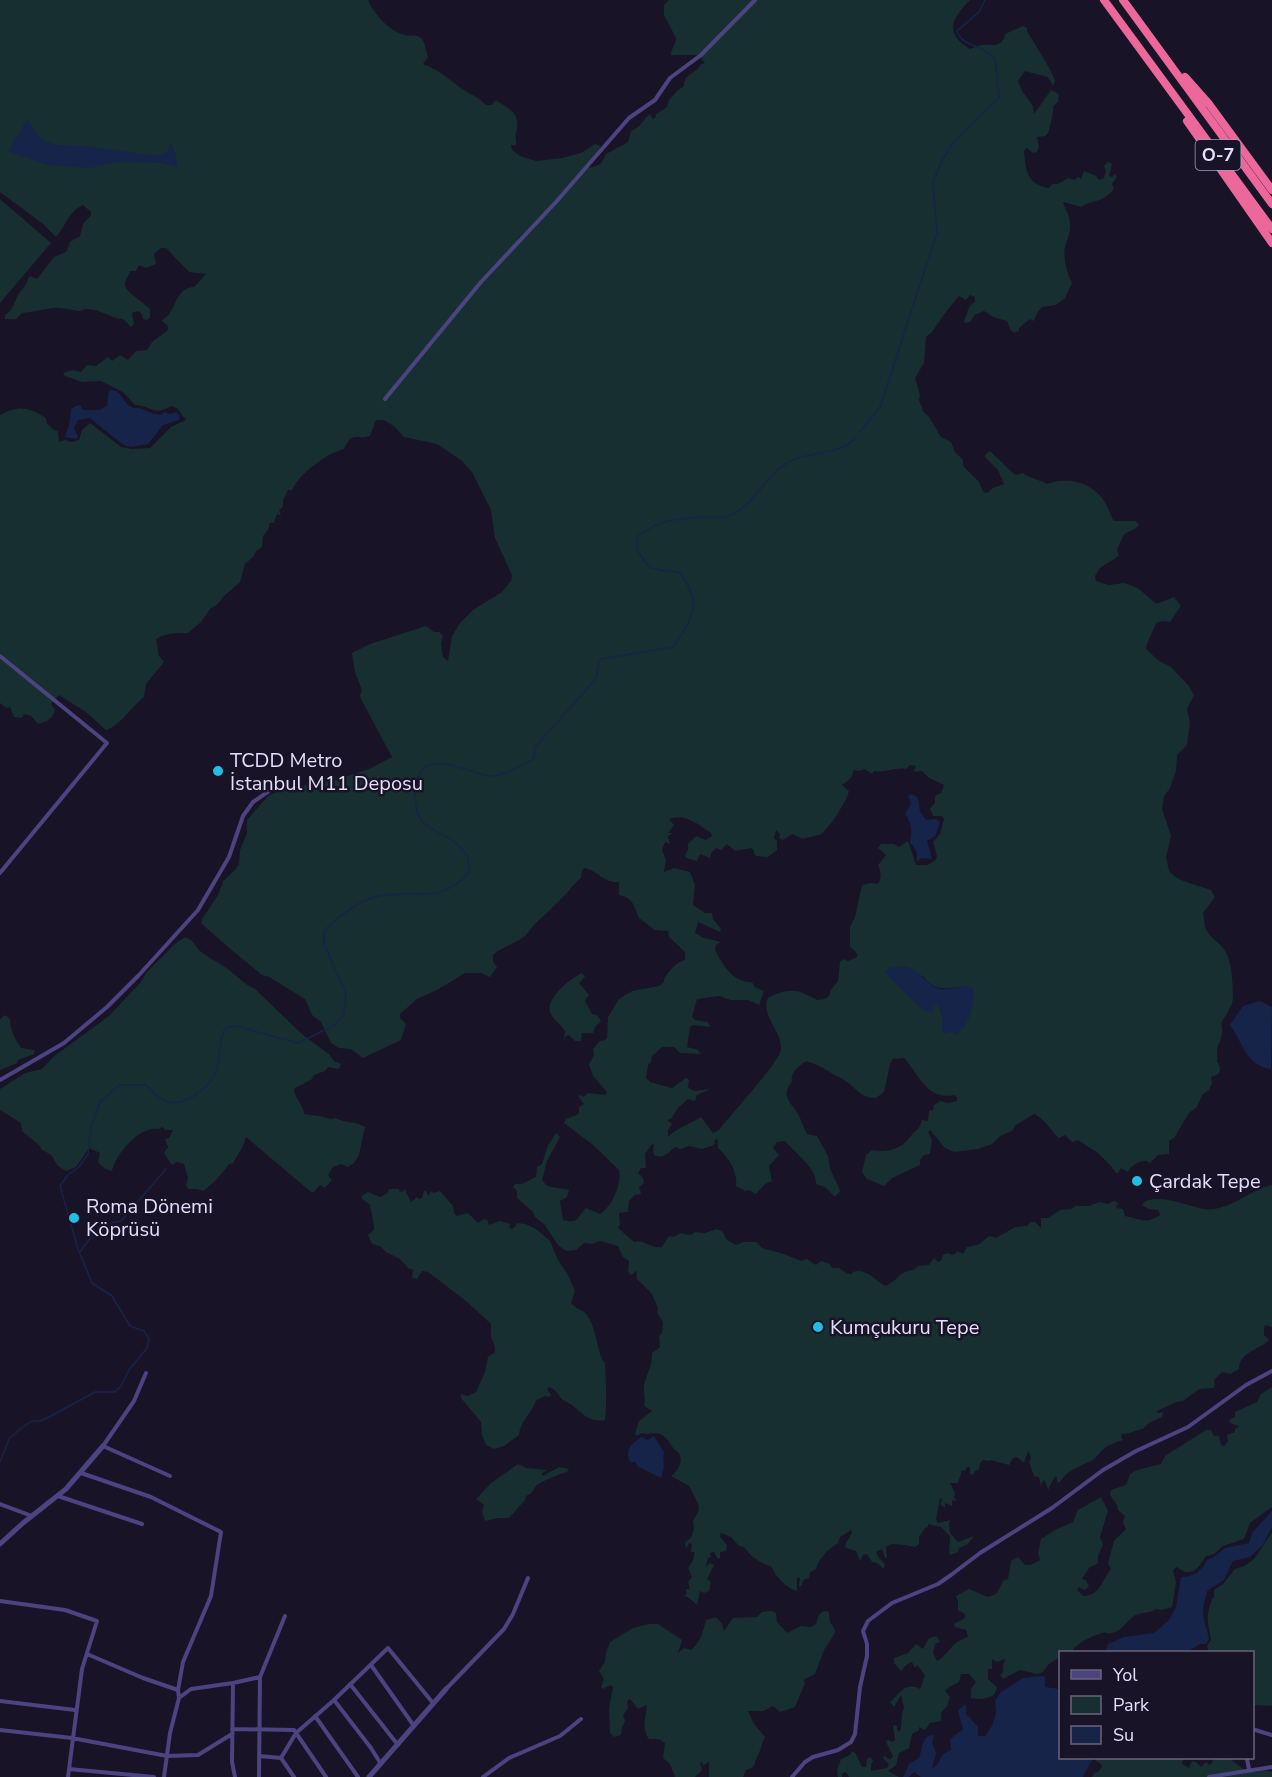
<svg xmlns="http://www.w3.org/2000/svg" width="1272" height="1777" font-family="'Nunito Sans',sans-serif">
	<style>
		.green { fill: #172f30; fill-rule: evenodd }
		.water { fill: #162449 }
		.lines { fill: none; stroke-linecap: round; stroke-linejoin: round }
		.stream { stroke: #162449; stroke-width: 1.5 }
		.minor { stroke: #4c4480; stroke-width: 4 }
		.tertiary { stroke: #4c4480; stroke-width: 5 }
		.motorway { stroke: #ec679a; stroke-width: 8 }
		.poi-dot { fill: #21bde3; stroke: #191327; stroke-width: 2 }
		.labels { text-anchor: middle; dominant-baseline: central; stroke-width: 5; stroke-linejoin: round; paint-order: stroke }
		.shield { fill: #191327; stroke: #a7a0bb; stroke-width: 1.5 }
		.shield-label { font-size: 18px; font-weight: bold; fill: #e4ddfb }
		.poi-label { font-size: 20px; fill: #e4ddfb; stroke: #191327; text-anchor: start }
	</style>
	<rect width="100%" height="100%" fill="#191327"/>
	<!-- green -->
	<path class="green" d="M0,0h368c6,14 22,32 37,35 6,2 12,-2 17,4 3,4 4,12 6,18l-5,7c19,7 27,17 44,28 9,5 12,6 19,13h5l5,-5c12,9 23,11 21,28 -1,5 -2,9 -1,14v3h-5l1,5 8,6 16,5 26,-3 19,-5 14,-9 6,2 -13,21 2,1 11,-4 5,-10 22,-12 3,-11c10,-4 12,-12 19,-17l3,5 3,-2v-3l11,-7 2,-7 8,-9 7,-5c0,-13 12,-12 17,-22l4,-1 -7,-8h-27c0,-7 5,-10 5,-17l-12,-23v-10l5,-5h301c-19,19 -26,33 0,49 4,-1 7,-3 10,-4 10,-1 23,4 25,-11l18,-8 4,2v3l24,40 4,10 -2,5 -5,-9 -23,-6 -7,10 4,10 11,15 1,8 17,-24 8,4 -1,8 -5,4c1,4 -3,22 -5,27l-3,3 -8,1 2,10 -2,5 -4,1 -6,-5 -3,3c2,19 2,33 25,37l3,-4h6l10,-6 7,2 3,-3 3,2 3,-8 12,5 3,4 5,-2 2,-7 -2,-5 4,-4 4,2 -3,12 3,1 3,-3 2,3 -5,7 2,5c-12,13 -15,10 -30,16l-2,2 -19,-5c2,7 7,13 7,22 1,8 -3,15 -5,23 -2,10 2,27 7,36l-7,15 -9,7 -14,2 -5,6 -3,8 -4,-2 -11,9v3l-5,2 -4,-4 -3,-8 -14,-4 -9,-6 -9,4 -5,7 -5,1 -1,-2c4,-8 3,-15 11,-19v-5l-5,-2 -4,5 -7,-4 -14,17 -13,19 -6,5 -2,26 -9,15 5,17 -1,5 4,11 6,6 12,20 10,5 4,10 8,8v6l16,16 4,10 4,1 6,-5 11,-4 -6,-14 -13,-13v-2l5,-4 25,24 8,-2c7,6 16,6 24,11 24,-8 49,-1 61,24 2,5 3,9 6,13h22l3,4c-5,6 -12,6 -16,11 -2,4 -3,9 -6,13l2,7 -19,12 -5,8 1,5 13,4 15,-2 14,5 17,15h4l15,-6 7,9 -11,16 -8,-1 -6,2c-2,7 -10,20 -10,26l13,12 12,6 18,19 5,9 -7,14 3,14 -3,22 -10,10 -1,16 -6,17 -6,8 -2,13 9,27 -5,21 3,14 5,5 9,5 28,9 4,7 -12,16c2,6 0,12 4,18 4,7 11,11 16,17 9,11 10,36 10,50 0,7 -8,19 -12,25 4,14 -3,18 -4,29 0,3 1,6 0,9 4,8 6,13 -6,16l1,6 -3,7 -7,5 -5,12 -8,6 -15,25 -5,3v13l-11,1 -8,8c-7,-5 -15,1 -21,6l-1,3 -7,-4 -3,5h-2l-5,-7 -13,-13 -20,-13 -6,2 -7,-7 -6,3c-8,-7 -14,-19 -25,-24l-18,11 -4,6 -12,5 -8,8 -14,5 -24,3 -9,-4 -15,-18 -2,2 4,8 -2,14 -6,1 -4,5v5l-28,13 -8,8 -17,-7 -5,-7 4,-17 6,-5c17,3 29,-1 39,-14 6,-8 8,-5 11,-16l6,1 1,-10 4,-1 1,-5 6,-4 8,2 9,-2v-4l-3,-2c-27,6 -35,-21 -50,-37l-11,1 -3,5 -6,28 -8,6c-16,0 -20,-11 -32,-18 -12,-6 -25,-16 -38,-19 -8,6 -16,11 -14,21 -11,12 -3,19 4,29 5,7 7,16 11,23l10,2 11,20 2,13 9,19 1,3 -5,6 -10,-10 -9,-3c1,-16 -22,-32 -31,-43l-8,1 -4,6 6,7 -10,11 3,15 -7,3 -9,10 -7,-4 -4,1 -9,-5c2,-15 -8,-29 -18,-38v-8l-3,-1 -1,6 -12,4 -13,-3 -8,3 -6,-2c-7,6 -10,11 -20,9l-2,-3 1,-8 -2,-1 -7,10 1,14h-5l-3,5 5,5 1,5 -5,4 2,7 -6,1 -6,6 -1,11 -9,1 1,12 -2,3 16,14c12,-3 16,7 28,5l7,-11 5,1 6,-4 11,2 4,-3 10,1 12,-4 6,3 3,7 10,6 7,-3h13l6,6 22,6 17,7 6,-2 9,6 5,-4 9,3 2,4h7l9,6h4l1,-2c13,-5 22,8 32,14 9,-3 12,-10 20,-14 6,-3 9,0 13,-6l11,-1 5,-7 4,4 3,-1 2,-6 4,-2 6,2 5,-4 5,3 4,-7c5,-1 10,-1 14,-4 7,-5 6,-9 15,-5l19,-11 12,-1 4,-4h4l6,6v-10h7l12,-8 12,-1 3,-3h14l10,-4 9,2 6,-3 4,2 -2,5 7,1 2,7c17,3 19,9 35,-1l-2,-5 -9,-1 -7,-4c10,-14 46,1 61,4 24,4 46,-19 69,-24v142l-6,-2 -2,2v8l5,5c-10,10 -30,12 -30,29l-9,5 -8,-2 -8,8 1,5 -1,3 -15,1 -16,12 -7,1 -19,9 1,2 5,-1 -1,5 -13,6 -6,6c-8,1 -13,5 -21,5l-1,3 2,3c-5,2 -13,4 -18,8 -5,3 -8,10 -14,13 -11,5 -25,10 -31,21l-3,1v-6l-2,-1 -7,14 -3,-9 -2,-1 -2,6 -2,-9 -5,-1 -5,-14 2,-5 -3,-6 -4,12 -7,-6 -4,1 -4,7 -19,-5 -2,1 -5,-1 -3,3 -1,6 -4,2 -2,4 -3,-1v-7h-3l-2,4 -3,-1 -4,13h-8l5,10 -1,4 3,4 -5,-1v6l-7,-3v5l-5,-4 2,-4 -2,-2 -4,21 2,4 13,-3 -2,3 1,10 8,9 16,-6 -6,8 -9,4 -1,4 -7,3 -2,-1 1,-18 -9,-9 -13,-3v3l-3,1 -6,9v7l-4,3c-8,-2 -16,-3 -24,-3l-5,3 1,10 -2,1 -3,-9 -6,3 3,6 6,6 -1,5 -7,-6 -5,-1 -5,-8 -4,1 -3,6 -4,-10 -10,-3 -1,-4 7,-11 -1,-3 -11,7 -2,6 -12,9 -8,11 -2,6 -6,3 -1,6 -5,2 -3,6h-2l1,-8 -3,-1v14c-11,-3 -21,-14 -26,-25 -10,-2 -21,-10 -27,-19l-5,-1 -8,-9 -10,-4 -1,4 7,8 -1,6 -6,1v6l-2,1 -4,-7 -4,1 1,4 -3,1 -2,9 4,-4 4,2 -7,14 4,3 -2,9 -5,2 -4,-2 -3,14 -9,-8 -4,-1 3,-2 -1,-5h4l-2,-7 4,-5 -4,-9c3,-5 7,-9 6,-16h-3l1,-8 -3,-1 -3,5 -1,-6 6,-4 3,-9 -1,-8 6,-11 -1,-7 -9,-17 -18,-10c6,-4 12,-13 9,-21 -1,-2 -5,-5 -7,-7 -3,-5 -6,-11 -13,-14 -7,-3 -11,2 -18,-1l-5,3 -2,-2 4,-13 13,-10 -8,-5c2,-7 -1,-13 0,-20 2,-11 9,-21 8,-33l8,-6 -1,-11 3,-3 1,-11 -6,-10 1,-4 -6,-14 -15,-15 -1,-9 -3,4 -3,1 -2,-4 1,-10 -6,-4 -5,-11 -18,-5 -8,3 -8,-1 -8,7 -10,1 -8,-6 -14,-21 -9,-7 -2,-5 -16,-14v-7l-4,-4 2,-3h7l14,-7 1,-10 5,-3 6,-19 8,-12 4,4 -13,24 -5,19 5,6 22,4 -2,7 -7,4 3,19c17,4 13,-2 23,-12l14,6c12,-8 22,-30 19,-44l-26,-25 -29,-22 2,-4 13,-5v-7l5,-3 -6,-8 2,-1 4,2 4,-4 17,2 2,-3 -14,-16 -4,-12 5,-9 -1,-6 7,-8 5,-1 2,-2 1,-21 11,-18 13,-8 27,-5 5,-4v-3c4,-7 12,-17 21,-19v-8l-16,-15 -1,-6 -13,-1 -16,-12c-5,-11 -5,-20 -20,-23v-13c-17,1 -21,-12 -35,-14l-2,2 -1,8c-7,5 -9,10 -16,17 -9,9 -18,18 -27,26 -5,4 -8,10 -13,15 -10,8 -24,11 -32,19v7l4,5 -7,10 -9,-4h-16l-28,17 -20,9 -17,15v4l6,6 -5,16 -38,18 -12,-9 -12,-1 -8,-5 -10,-21 -9,-7 -7,-16 -36,-22 -7,-2 -34,-28 -26,-23v-5l16,-24 5,-14 12,-11 4,-6 1,-14 7,-17v-13l21,-24 13,-6 58,-11 30,-10 23,-12 -31,-58 -1,-3 2,-6 -7,-18 -3,-19 18,-9 56,-18 8,6h5l4,4 -2,7 2,14 5,4 4,-25 8,-13 13,-13 29,-18 9,-11 1,-6 -17,-37 -4,-28 -19,-38 -10,-11 -25,-17 -33,-7 -9,-10 -11,-7h-8l-6,16c-14,4 -18,-5 -26,13 -17,4 -45,25 -52,41h-4l-5,10v7l-4,3 2,6 -4,-2 -3,9h-4l-2,7 -5,6 -1,11 -6,4 -2,5 -9,8 -5,18 -17,15 -5,7 -8,5 -9,13 -13,11c-10,0 -23,0 -32,6l3,17 5,6 -18,22 -2,13c-12,9 -25,30 -38,33l-20,-18 -27,-17 -8,9 4,6c-3,10 -8,11 -17,14l-7,-8 -7,-2 -2,4 -8,-1 -4,-10 -4,1 -6,-5v-288c19,-10 28,-8 46,3l1,6 7,6 4,1 1,11 6,-2 6,2 8,-2 3,-10 8,-7 31,24 11,2 18,-1 21,-21 15,-7 -9,-12 -6,-2c-17,11 -21,-1 -36,-1l-12,-13 -22,-11 -19,1 -17,-6 -2,-3 10,-3 8,2 6,-7 9,1 12,-9 4,4 8,-6 8,5 8,-9 11,-1 5,-8 16,-12v-4l-6,-5c2,-3 5,-4 7,-7 8,-10 8,-26 25,-27l12,-13 -17,-2 -23,-24h-5l-7,6 2,10 -10,4 -7,-3 -3,6h-6c-1,5 -5,9 -5,14 0,6 19,18 25,24v9l-3,2 -4,-1 -1,-5 -4,-3 -6,2 2,11 -3,3 -8,-8c-12,0 -22,-10 -36,-10 -3,0 -6,2 -9,2 -8,-1 -16,-4 -24,-3 -11,1 -21,4 -32,5l-6,6h-11v-4c9,-5 9,-13 13,-20 4,-7 9,-9 10,-17l2,-2 7,3 17,-22 12,-5 4,-10 10,-6 3,-12 8,-9v-3l-8,-7c-14,6 -17,21 -27,32l-13,-13 -43,-32zM910,765l6,1 -2,6 8,-1 7,7 15,7 -3,8 -6,3v7l-5,5 3,8h9l2,3 -4,15 -7,8 4,14 -2,5 -8,4h-11l-8,-24 -9,6 -5,-3h-13l-3,4 8,7 -8,10c3,6 4,13 0,19l-7,-1 -9,2 -7,32 -5,10v19l8,9 -2,3 -8,3 -5,-2 -3,3 -2,19 -7,9 -2,6 -4,3 -8,1c-19,-11 -28,-13 -49,-2 -8,17 14,33 13,51 0,12 -52,67 -62,81l-6,3 -12,-16c-11,7 -24,11 -33,20v-7l4,-6 -5,-4 4,-1 7,-11 10,-9 7,2 2,-6 13,-6 -16,2 -6,-4 1,-7 -3,-2 -14,10 -22,-6 -4,-4 2,-13 3,-3 1,-6 10,-9h12l6,6 21,1 -3,-4 -11,-3 3,-20 3,-2 17,2 -2,-5 -13,-2 -3,-3 5,-18 22,-3 12,4h17l11,5 5,-14 -9,-4 -3,-5c-19,1 -29,-17 -37,-32l1,-5 5,-3 -17,-4 -9,-5 3,-11 22,10 1,-3 -8,-10 -1,-6h-7l-12,-8 2,-20 -5,-13 -16,-4 -10,4 2,-12 -4,-10 3,-8 5,2 -2,-8 5,-3h-5l6,-8 -5,-6c17,-5 27,4 42,14l1,3 -6,4 -10,-4 -8,8v6l-3,5 1,3 11,3 3,-7 10,4 1,-5 5,-5 5,2 6,-6 8,7 16,-3 3,2v4l2,2 12,1 9,-7v-9l-3,-3 2,-8 4,4 -1,4 4,2 9,-6 11,5c5,-2 14,-3 18,-5 9,-6 26,-34 28,-43l-7,-6 9,-7 3,-8 5,1 6,-2 7,5 2,-3c11,2 21,-4 32,-2zM886,973l37,3c12,17 24,12 42,10l-23,46v-16l-4,-12h-20z
		M0,199l51,44 -51,60z
		M185,937c8,3 9,7 14,13 9,8 19,12 29,19 9,7 16,15 27,20l49,47 25,18 5,7 7,3 -2,5 -11,-2 -3,4 -11,4 -2,4 -18,10c0,9 10,16 10,25l15,2 12,3 4,-1c10,5 21,3 30,9l-6,28 -5,8 -6,4 -7,-3 -8,3 -5,8 4,5 -7,8 -5,-3 -6,7h-3l-65,-55 -3,9 -10,17 -4,1c-7,10 -16,20 -26,27l-6,-2h-9l-2,-4 2,-7 -4,-14 -7,-2 -5,3 -8,-12 4,-6 -3,-8 4,-1 4,-8h-8l-2,-3 -5,2c-19,-3 -43,26 -46,42l-7,-2 -7,-7 2,-9 -11,-5 -13,19 -10,4 -8,-5 -7,-11 -10,-6 -1,-3 -18,-15 -1,-8 -21,-13v-21l25,-16 17,-4 11,-12 56,-41 32,-34 5,-9 30,-30z
		M582,973l3,4 -6,6 10,12 -4,6 7,13 5,1 4,6 -6,6 -2,6h-11l-1,8h-6l-6,-6 -3,1 -2,4 1,-9c-4,-7 -12,-11 -15,-19 -4,-15 21,-34 32,-39z
		M5,1015l5,4c0,11 5,20 11,29l14,2 -1,4 -16,6 -1,3 -17,7v-51z
		M404,1188l7,14 6,-5 2,2 3,-1 2,-7h2l2,5 3,-5 3,2 6,-2 13,15 1,7 3,3 11,-3 10,10 6,-4 3,1 2,5 11,-4 10,3 -1,3 3,2 3,-2 2,-4 8,1 11,5 14,12 8,19 9,13 8,18 -4,12c4,6 11,6 15,11 11,13 11,41 19,49 1,20 2,37 0,57 -15,3 -22,-6 -33,-15 -3,-2 -7,-3 -9,-5 -6,-5 -5,-10 -14,-13l-2,3 4,4 -1,3 -6,-1 -8,5c-5,13 -16,20 -17,34l-15,11 -10,3 -8,-4 -4,-10 -1,-13 -20,-24v-4l7,2 8,-4 9,-20 3,-15 7,-5v-5l-4,-10v-13l-25,-23 -38,-29 -6,-1 -5,8 -5,-1 1,-8 -5,-2 -8,-9 -14,-7 -6,-6 -8,-2 -4,-9 6,-5v-4l-4,-21 -8,-6v-3l6,-4 12,5 8,-4 1,-4h10l1,3 4,-1z
		M1272,1387v120l-22,16 -6,16 -21,7 -9,8 -8,2c-4,6 -10,18 -20,16 -3,0 -6,-3 -9,-5l-4,3 3,12 -4,25 -10,3 -6,-1c-7,5 -16,3 -22,7 -8,6 -13,16 -23,17 -8,2 -1,-2 -9,0 -12,4 -24,9 -31,19h-11v5l-11,7 -6,8 -6,2 -17,-4 -17,9 -3,-4 3,-3v-6l2,-7 -8,3 -5,-3v10h-4v10l9,8 -3,8c-8,4 -15,5 -23,3v-9l5,-7 -7,-8h-8l-2,8 -11,6 -3,3 5,6 -3,9 -6,7v8l-11,2 -5,7 -6,-3v3l-7,4 -3,14 -10,5 -3,12 -8,6 11,6h-50l-3,-5 -4,2v3h-4l-1,-7 4,-11 9,-4 2,-4 4,3 6,13h4l1,-8 4,-2 2,4 -2,3v7l16,-3 2,-4 -6,-6 2,-2 5,4 3,-4 -7,-14 2,-2 4,2 3,-2 -2,-14 1,-1 3,1v4l3,2c3,-8 0,-17 4,-24l-3,-13 -7,12 -4,-5c10,-8 14,-21 30,-13l5,-14 -8,-10 -2,3 -3,-6 -6,3 -5,6 -7,-8v-5l14,-5 8,-9 7,5 6,-11 8,-2 3,6 -5,2 -2,9 4,8c13,-8 14,-19 31,-24l-2,-7 -11,-3 -1,-3 11,-6v-4l-7,-4v-8l-2,-6 13,-7 19,8 8,-3 8,-14 4,-1 3,-18 7,-4 7,8h6l9,-5 -2,-7 3,-14 16,-10 16,-7 5,-12 23,-13 7,14 -8,26 3,8 -5,11v7l-9,5 -7,11 4,1 3,6 -4,4 -6,-3 -2,3 6,6c18,-1 18,-15 28,-27l-3,-6 6,-22 12,-12 -3,-7 2,-6 -7,-6 -1,-5 -7,-10 1,-5 15,-5 4,-11 7,-4 24,-6 4,-8 41,-26h5l3,6h5l2,9 3,1 4,-5 -1,-6 8,-3v-3l4,-3 -9,-3 -1,-3 6,-3v-5l22,-10 4,-8z
		M518,1464l8,4 21,2 -6,4 2,2 16,-9 10,2 -2,3c-7,2 -26,9 -31,14 -4,5 -3,7 -10,10l-1,4 -16,18h-11l-13,3 -3,-9 2,-7 -8,-6 15,-16z
		M1272,1533v173l-19,-1 -1,-53h-43l-2,-6 4,-6c-3,-20 -6,-20 1,-41l2,-2v-7l9,-6 12,-15c24,-6 23,-20 37,-36z
		M772,1611l4,2 1,9 10,11 14,-7 10,1 5,-3c2,-7 3,-13 11,-13l2,1 1,10 5,8v3l-11,17 -9,24 -12,6 2,3 -10,24 -15,5 -7,-6 -10,5h-15l6,13 11,13c-4,9 -5,16 -10,24v3l-3,4 -6,2 -3,7h-34v-16l-3,3 -3,1 -1,-3 -2,1 2,7 -7,7h-20l-5,-13 -7,-6 2,-15 -6,-4h-10c-8,-10 -3,-22 -2,-34l-9,4 -8,-10 -3,2 1,7 -5,7 2,6 -3,6 -1,8 -7,2 -4,-4 -1,-25 4,-21 -3,-2 -7,4 -2,-2 3,-8 -5,-8 6,-9 1,-9 4,-11 23,-14 16,-4h9l24,16 -4,13 6,-5 7,2c10,-8 12,-19 15,-30l10,-3 6,7 2,7 9,-13 24,-1 5,-5z
		M1097,1758h86l-1,6 7,4 3,-7 4,1 5,5 5,-5 4,3 2,-2 1,-5h16l14,11 14,3 7,-2 8,2v5h-180l2,-4 4,-1 4,-5 -1,-3 -5,-3z"/>
	<!-- water -->
	<path class="water" d="M27,120l14,20 16,5 30,1 69,10 12,-4 2,-10 6,13 1,12 -16,-4 -41,-1 -32,6 -41,-3 -39,-14z
		M109,390c14,-1 12,13 23,17 3,2 7,0 10,2 7,3 10,5 19,6l4,-3 5,2 6,-2 3,3v5l-16,5 -15,19 -17,3 -5,-1 -9,-6 -27,-22 -12,2 -4,8 4,9 -2,2 -11,-2 4,-12 2,-16 5,-3 4,-1 3,5h16l8,-4z
		M912,794l6,4 2,14 6,8 10,-1 4,3 -5,14 -8,5 5,18 -11,-1 -4,4v-10l-7,-10c2,-12 2,-18 -5,-28l6,-10 -3,-8z
		M904,966c19,4 22,20 36,23 11,2 22,-6 33,-1 2,18 -3,35 -17,47l-6,-3 -5,2 -3,-2v-16l-4,-11 -4,1 -1,7 -9,-2 -39,-38 5,-6z
		M1260,1001l12,6 -1,62c-25,-3 -28,-26 -41,-44l13,-19z
		M654,1436l11,18h-2l1,14 -3,10 -22,-11 -4,-5 -4,1c-8,-13 1,-19 10,-26l7,3z
		M1272,1511v16l-10,19 -12,11 -17,4 -9,19 -17,11c-1,7 -4,13 -4,20 0,10 5,19 6,29l-3,4h-6l-13,8h-82l3,-8 16,-7 30,-4 15,-13 7,-13 5,-30c12,0 21,-6 26,-17l7,-3 11,-9 24,-5 3,-10z
		M1042,1676l3,1v10l15,2v69h33l-10,19h-162l-7,-5 -5,5h-6l6,-13 10,-6c4,-9 1,-19 12,-23l3,1 -2,7 4,10 -4,16 6,-5 5,-10 8,-4 -1,-11 13,-10 -5,-18 6,-6h2v9l12,13v9h7l7,-10 4,-13 -1,-12 6,-9 22,-14z"/>
	<g class="lines">
		<!-- stream -->
		<path class="stream" d="M860,432l20,-25 57,-174 -4,-52 10,-22 12,-19 44,-42 -4,-40c-5,-3 -9,-7 -13,-9 -11,-5 -21,-6 -25,-18l22,-19 6,-12
			M80,1252c9,-14 24,-30 41,-31l45,-52
			M0,1462l9,-23 11,-10 12,-8h8l11,-5 44,-24h20l6,-6 8,-16 18,-22 2,-9 -5,-8 -14,-5 -18,-30 -20,-13 -14,-34 -18,-63 8,-11 11,-8 9,-13 3,-26 9,-26 19,-17h27c6,6 14,15 22,17 17,4 41,-14 47,-28 6,-16 3,-32 10,-46l11,-2 62,17 35,-17 11,-11 2,-21 -22,-50v-13c11,-12 37,-32 54,-35 37,-7 59,10 91,-23l-1,-17c-5,-5 -10,-12 -16,-16 -10,-7 -28,-12 -33,-24 -5,-10 -5,-26 -2,-36 9,-34 54,-5 74,-4 12,0 33,-11 43,-17l1,-12 61,-68 4,-20 73,-12c9,-12 22,-32 20,-48 -1,-9 -8,-19 -13,-26l-30,-5 -14,-19 1,-12c21,-18 43,-19 69,-20 6,0 13,1 19,0 27,-6 40,-44 66,-56 20,-10 51,-6 65,-24"/>
		<!-- minor -->
		<path class="minor" d="M385,399l96,-117 75,-80 73,-84 26,-18 15,-22 31,-23 54,-55
			M0,656l107,87 -107,130
			M0,1080l64,-37 43,-36 32,-32 59,-65 31,-53 14,-41 10,-14 16,-11
			M146,1373l-12,28 -31,45 67,30
			M81,1473l70,24 70,35 -10,64 -28,66 -5,28 1,8 -9,35 -6,44
			M58,1496l84,28
			M0,1504l32,12
			M0,1601l65,9 32,11 -15,48 -14,108
			M87,1654l56,24 35,12
			M371,1665l43,61
			M233,1683l-1,79 3,15
			M350,1684l48,61
			M446,1689l58,-60 9,-15 15,-36
			M179,1698l12,-9 42,-6 27,-6
			M334,1700l37,48 10,16
			M0,1701l75,9
			M315,1716l43,61
			M232,1729l62,1 32,47
			M1252,1729l20,6
			M0,1730l72,8 95,18 31,-1 34,-21
			M259,1756l22,2 13,19
			M281,1758l15,-25 38,-33 54,-52 45,55
			M1247,1759l2,10
			M69,1769l85,8
			M259,1777l1,-100 25,-61
			M483,1777l26,-19 51,-22 21,-17
			M792,1777l13,-15 8,-5 25,-7 13,-8 4,-8 5,-47 7,-31v-12l-4,-13 5,-10 24,-18 46,-19 13,-9 29,-22 72,-45 51,-38 33,-19 52,-24 58,-42 26,-14
			M1209,1777l63,-10"/>
		<!-- tertiary -->
		<path class="tertiary" d="M0,1544l23,-21 43,-34 37,-43
			M369,1777l77,-88"/>
		<!-- motorway -->
		<path class="motorway" d="M1104,0l168,229
			M1123,0l149,204
			M1185,77l24,27 63,86
			M1187,121l85,122"/>
	</g>
	<!-- markers -->
	<g class="poi-dot">
		<circle cx="218" cy="771" r="6"/>
		<circle cx="1137" cy="1181" r="6"/>
		<circle cx="74" cy="1218" r="6"/>
		<circle cx="818" cy="1327" r="6"/>
	</g>
	<g class="labels">
		<!-- shield labels -->
		<rect class="shield" x="1195.5" y="140" width="45" height="30" rx="4.5"/>
		<g class="shield-label">
			<text x="1218" y="155">O-7</text>
		</g>
		<!-- poi labels -->
		<g class="poi-label">
			<text x="230" y="760">TCDD Metro<tspan x="230" dy="23">İstanbul M11 Deposu</tspan></text>
			<text x="1149" y="1181">Çardak Tepe</text>
			<text x="86" y="1206">Roma Dönemi<tspan x="86" dy="23">Köprüsü</tspan></text>
			<text x="830" y="1327">Kumçukuru Tepe</text>
		</g>
	</g>
	<!-- legend -->
	<rect x="1059" y="1651" width="195" height="108" fill="#191327" stroke="#6a647c" stroke-width="1.5"/>
	<rect x="1071" y="1670" width="30" height="9" fill="#4c4480" stroke="#6a647c" stroke-width="1.5"/>
	<text x="1113" y="1681" font-size="18" fill="#e4ddfb">Yol</text>
	<rect x="1071" y="1696" width="30" height="18" fill="#172f30" stroke="#6a647c" stroke-width="1.5"/>
	<text x="1113" y="1711" font-size="18" fill="#e4ddfb">Park</text>
	<rect x="1071" y="1726" width="30" height="18" fill="#162449" stroke="#6a647c" stroke-width="1.5"/>
	<text x="1113" y="1741" font-size="18" fill="#e4ddfb">Su</text>
</svg>
